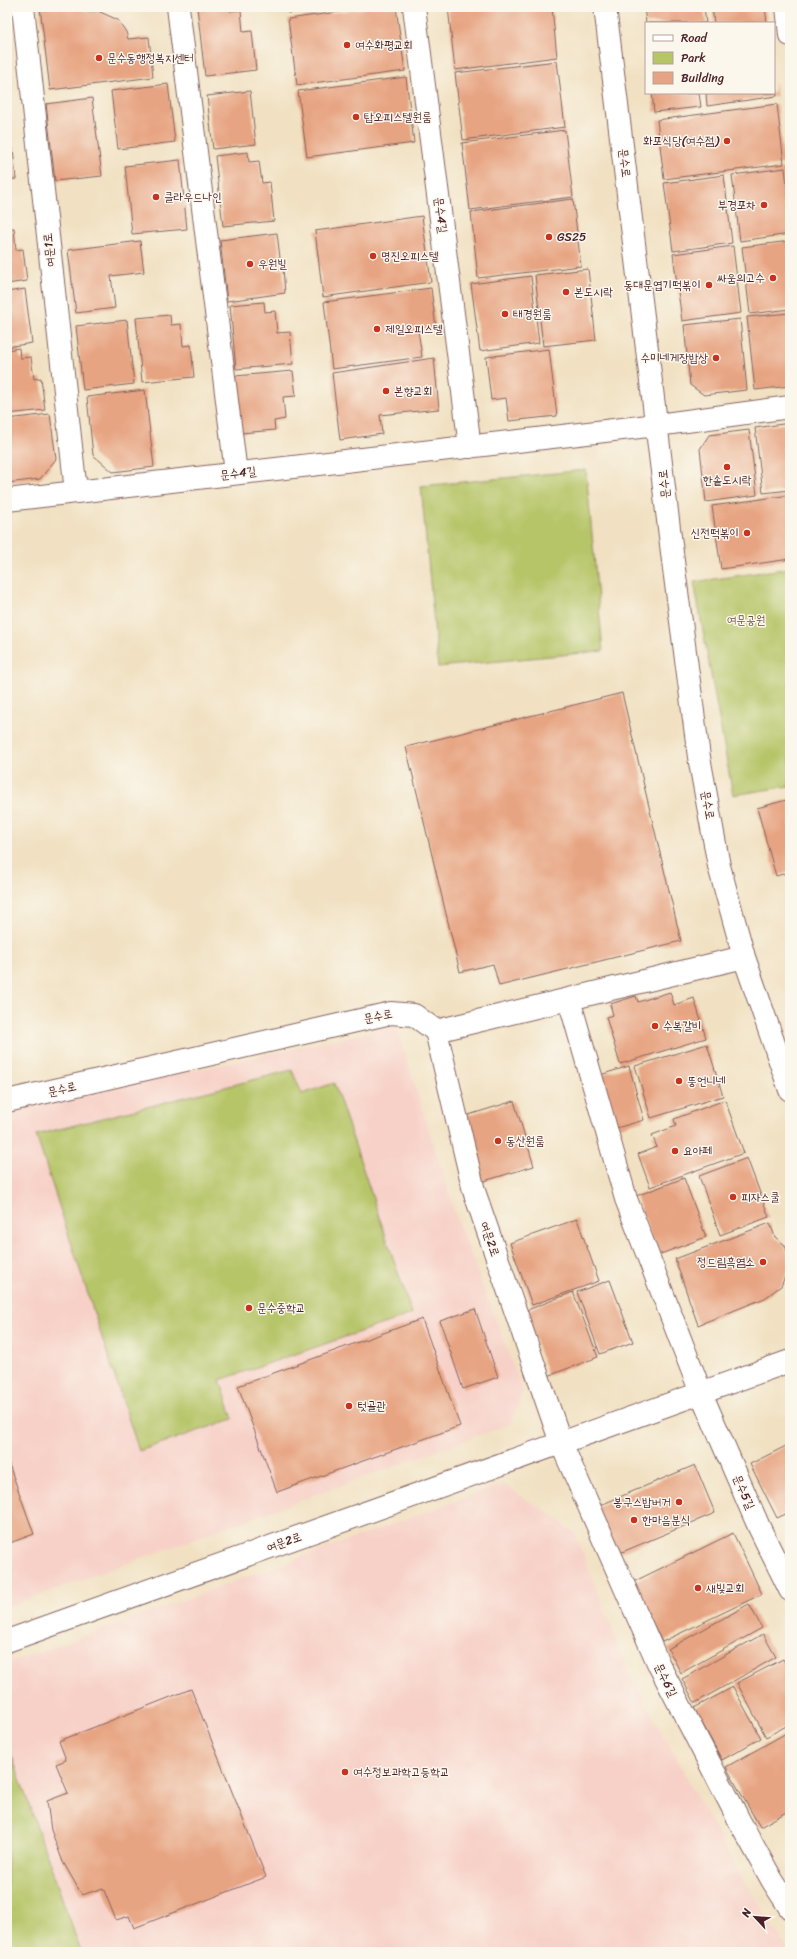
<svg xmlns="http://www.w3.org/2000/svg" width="797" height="1959" font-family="Sriracha,'Poor Story',sans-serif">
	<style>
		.built { fill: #f7d1c8 }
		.green { fill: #b6c567; stroke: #807249 }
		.building { fill: #e7a482 }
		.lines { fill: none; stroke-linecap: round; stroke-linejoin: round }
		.minor-casing { stroke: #846360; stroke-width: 24 }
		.minor { stroke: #fff; stroke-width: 22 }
		.poi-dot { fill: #c8321e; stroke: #fbf7ec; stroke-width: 1.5 }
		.labels { text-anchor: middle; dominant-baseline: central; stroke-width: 3; stroke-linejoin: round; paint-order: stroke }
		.poi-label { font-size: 12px; fill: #4a1f2b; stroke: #fbf7ec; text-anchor: start }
		.street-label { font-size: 12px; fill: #4a1f2b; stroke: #fbf7ec }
		.park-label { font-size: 12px; fill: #6a513d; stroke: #fbf7ec }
	</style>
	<rect width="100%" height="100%" fill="#fbf7ec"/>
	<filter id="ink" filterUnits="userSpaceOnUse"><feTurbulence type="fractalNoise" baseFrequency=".025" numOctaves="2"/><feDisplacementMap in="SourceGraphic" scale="8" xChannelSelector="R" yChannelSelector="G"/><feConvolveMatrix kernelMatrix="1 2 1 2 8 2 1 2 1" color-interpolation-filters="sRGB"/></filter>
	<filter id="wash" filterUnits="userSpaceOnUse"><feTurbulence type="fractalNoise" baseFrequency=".012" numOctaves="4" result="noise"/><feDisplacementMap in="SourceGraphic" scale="16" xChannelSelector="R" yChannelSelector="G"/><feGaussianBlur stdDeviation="0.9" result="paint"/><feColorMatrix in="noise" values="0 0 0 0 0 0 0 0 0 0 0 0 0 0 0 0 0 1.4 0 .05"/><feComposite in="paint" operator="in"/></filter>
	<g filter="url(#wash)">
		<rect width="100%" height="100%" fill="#f1e1c2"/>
		<!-- built -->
		<path class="built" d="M396,1026l63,199 64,166 -13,33 -503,183v-495z
			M503,1484l41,26 31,23 53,138 110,201 51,80h-782v-288z"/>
		<!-- green -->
		<path class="green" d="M586,470l17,181 -165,16 -17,-181z
			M790,568v218l-57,9 -39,-213z
			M292,1070l10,24 32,-11 78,231 -192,66 13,39 -94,32 -103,-316z
			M7,1742l74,210h-74z"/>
		<g id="blocks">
			<!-- building -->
			<path class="building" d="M40,7h45v4h13l20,9 8,12 2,7 21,-2 4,40 -103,13z
				M197,7h33v4l11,-1 2,22 9,-1 4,39 -51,6z
				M287,7h35v1l-34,5z
				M374,7h22l9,64 -108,14 -9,-66z
				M448,7h104l5,50 -102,13z
				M644,7h60l2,16h-60z
				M712,7h53l2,16h-53z
				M557,61l8,66 -102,13 -8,-67z
				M406,77l8,66 -107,14 -9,-66z
				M774,82l3,14 -70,10 -1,-13h68z
				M168,84l7,58 -57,7 -7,-58z
				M250,91l6,53 -43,5 -6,-53z
				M652,93h47l2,14 -47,5z
				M92,98l10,78 -47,5 -9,-77z
				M777,104l7,60 -120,15 -7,-59z
				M565,130l8,67 -103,13 -8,-67z
				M7,148h6l3,31 -8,1 3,22h-4z
				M248,152l1,10 10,-1 3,22 8,-1 4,39 -51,5 -8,-70z
				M180,160l7,69 -55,5 -7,-68z
				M785,168l5,44v22l-50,7 -8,-66z
				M724,175l8,68 -59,8 -9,-68z
				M573,199l8,67 -103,12 -7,-66z
				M422,216l9,66 -108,15 -8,-66z
				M14,228l2,22 7,-1 4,32 -20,3v-55z
				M277,233l3,25h-5l2,12 6,-1 2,24 -58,8 -7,-61z
				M140,241l4,31 -33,4 4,32 -39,5 -8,-63z
				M790,241v68l-40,5 -8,-67z
				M733,246l8,67 -59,8 -9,-67z
				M588,269l8,71 -53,6 -8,-71z
				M531,276l8,67 -59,8 -9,-67z
				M431,288l5,40 -18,2 4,27 -90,12 -8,-67z
				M25,289l7,54 -25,4v-55z
				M264,302l1,10 10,-1 2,22 13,-1 3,32 -57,5 -6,-64z
				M790,313v73l-35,4 -8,-73z
				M170,315l1,10 10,-1 2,22 8,-1 3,32 -52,5 -6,-64z
				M740,319l7,71 -43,5 -14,-10 -6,-60z
				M127,320l7,64 -51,6 -7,-64z
				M19,348l1,10 11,-1 3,22 7,-1 4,32 -38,4v-64z
				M549,349l8,67 -48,5 -3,-23 -15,2 -5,-43z
				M434,358l5,51 -59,6 2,19 -42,6 -8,-67z
				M293,371l3,25 -13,1 2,22 -11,2 1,9 -34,3 -6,-57z
				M145,390l9,77 -41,5 -20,-17 -6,-58z
				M50,414l6,45 -16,20 -33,4v-64z
				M790,423v67l-27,3 -8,-65z
				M749,430l8,65 -51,7 -6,-53 9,-14z
				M790,495v64l-69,10 -9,-63z
				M622,693l59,248 -182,45 -6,-22 -33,8 -54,-225z
				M790,799v73l-14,4 -19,-68z
				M670,992l4,13 20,-7 12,40 -86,26 -14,-47 7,-2 -3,-11 26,-8 2,6z
				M707,1044l16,52 -72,22 -16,-52z
				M629,1066l15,54 -31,9 -16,-53z
				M725,1100l19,53 -94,34 -12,-33 19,-7 -5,-12 24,-9 -2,-7z
				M514,1101l20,65 -53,16 -19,-65z
				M747,1158l22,59 -49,18 -21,-59z
				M684,1178l22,59 -48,18 -22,-59z
				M577,1219l22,62 -67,24 -22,-62z
				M770,1223l5,14 10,8 4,13v10l-8,18 -16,12 -67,27 -23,-66z
				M610,1280l23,62 -33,12 -23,-62z
				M573,1292l25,65 -50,19 -23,-65z
				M475,1309l23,68 -35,12 -23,-68z
				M422,1319l38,107 -183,66 -39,-106z
				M790,1444v68l-13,6 -27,-54z
				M7,1459l27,75 -27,10z
				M695,1465l20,48 -100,42 -19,-48z
				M733,1533l29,61 -100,48 -29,-60z
				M749,1604l13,24 -81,45 -13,-24z
				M763,1634l13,23 -81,46 -13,-24z
				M783,1659l7,13v52l-24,13 -29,-54z
				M733,1687l28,51 -39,22 -28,-52z
				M191,1689l75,188 -132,51 -5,-12 -13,4 -13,-32 -21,7 -19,-33 -12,-32 -4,-29 21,-8 -12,-29 10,-4 -7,-19z
				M790,1731v79l-30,17 -34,-60z"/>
		</g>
	</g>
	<g filter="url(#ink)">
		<use href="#blocks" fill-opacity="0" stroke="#846360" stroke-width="1"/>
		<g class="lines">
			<!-- minor casing -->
			<g class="minor-casing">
				<path id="minor" d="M23,7l53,485
					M178,7l58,466
					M414,7l56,440
					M605,7l69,562 25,188 20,109 25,91 46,133
					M787,7l3,28
					M7,500l650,-75 133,-18
					M569,999l57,200 75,194 58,134 31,63
					M436,1031l38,160 87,252 98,222 81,157 32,58 18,28
					M436,1031l308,-74
					M7,1101l384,-88 23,2 22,16
					M7,1641l783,-280"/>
			</g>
			<!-- minor -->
			<use href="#minor" class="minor"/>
		</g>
	</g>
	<!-- markers -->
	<g class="poi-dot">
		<circle cx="347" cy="45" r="4"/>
		<circle cx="99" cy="58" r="4"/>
		<circle cx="356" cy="117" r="4"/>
		<circle cx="727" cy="141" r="4"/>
		<circle cx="156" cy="197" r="4"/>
		<circle cx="764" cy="205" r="4"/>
		<circle cx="549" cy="237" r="4"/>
		<circle cx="373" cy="256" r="4"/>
		<circle cx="250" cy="264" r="4"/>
		<circle cx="773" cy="278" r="4"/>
		<circle cx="709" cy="285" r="4"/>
		<circle cx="566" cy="292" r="4"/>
		<circle cx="505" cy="314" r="4"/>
		<circle cx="377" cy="329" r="4"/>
		<circle cx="716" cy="358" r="4"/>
		<circle cx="386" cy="391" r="4"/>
		<circle cx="727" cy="467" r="4"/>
		<circle cx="747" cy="533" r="4"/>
		<circle cx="655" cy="1026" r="4"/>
		<circle cx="679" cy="1081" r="4"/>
		<circle cx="498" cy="1141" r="4"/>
		<circle cx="675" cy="1151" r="4"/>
		<circle cx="733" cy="1197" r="4"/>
		<circle cx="763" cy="1262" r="4"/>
		<circle cx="249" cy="1308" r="4"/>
		<circle cx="349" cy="1406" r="4"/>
		<circle cx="679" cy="1502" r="4"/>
		<circle cx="634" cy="1520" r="4"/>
		<circle cx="698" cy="1588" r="4"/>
		<circle cx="345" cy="1772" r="4"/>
	</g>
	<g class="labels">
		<!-- poi labels -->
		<g class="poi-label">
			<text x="355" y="45">여수화평교회</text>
			<text x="107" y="58">문수동행정복지센터</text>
			<text x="364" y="117">탑오피스텔원룸</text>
			<text x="719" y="141" text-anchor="end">화포식당(여수점)</text>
			<text x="164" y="197">클라우드나인</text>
			<text x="756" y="205" text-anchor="end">부경포차</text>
			<text x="557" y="237">GS25</text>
			<text x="381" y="256">명진오피스텔</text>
			<text x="258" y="264">우원빌</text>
			<text x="765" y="278" text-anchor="end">싸움의고수</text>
			<text x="701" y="285" text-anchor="end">동대문엽기떡볶이</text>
			<text x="574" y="292">본도시락</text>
			<text x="513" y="314">태경원룸</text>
			<text x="385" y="329">제일오피스텔</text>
			<text x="708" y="358" text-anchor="end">수미네게장밥상</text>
			<text x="394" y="391">본향교회</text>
			<text x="727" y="480" text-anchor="middle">한솥도시락</text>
			<text x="739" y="533" text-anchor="end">신전떡볶이</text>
			<text x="663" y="1026">수복갈비</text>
			<text x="687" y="1081">뚱언니네</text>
			<text x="506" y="1141">동산원룸</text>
			<text x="683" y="1151">요아페</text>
			<text x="741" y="1197">피자스쿨</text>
			<text x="755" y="1262" text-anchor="end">정드림흑염소</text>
			<text x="257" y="1308">문수중학교</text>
			<text x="357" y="1406">텃골관</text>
			<text x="671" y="1502" text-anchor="end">봉구스밥버거</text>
			<text x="642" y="1520">한마음분식</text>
			<text x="706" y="1588">새빛교회</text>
			<text x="353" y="1772">여수정보과학고등학교</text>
		</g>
		<!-- street labels -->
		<g class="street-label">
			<text transform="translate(625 163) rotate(83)">문수로</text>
			<text transform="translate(441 215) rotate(83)">문수4길</text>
			<text transform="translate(49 250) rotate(-96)">여문1로</text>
			<text transform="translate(238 473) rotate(-7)">문수4길</text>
			<text transform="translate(664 484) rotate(-96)">문수로</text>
			<text transform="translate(708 805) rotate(80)">문수로</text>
			<text transform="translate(378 1016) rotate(-11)">문수로</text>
			<text transform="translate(62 1089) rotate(-13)">문수로</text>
			<text transform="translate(490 1239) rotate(71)">여문2로</text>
			<text transform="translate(744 1492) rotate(66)">문수5길</text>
			<text transform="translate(284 1542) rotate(-20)">여문2로</text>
			<text transform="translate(666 1680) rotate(64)">문수6길</text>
		</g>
		<!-- park labels -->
		<g class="park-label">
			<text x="746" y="620">여문공원</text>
		</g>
	</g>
	<!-- margin -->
	<rect width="797" height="1959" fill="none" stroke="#fbf7ec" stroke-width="24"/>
	<!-- legend -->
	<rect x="645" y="22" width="130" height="72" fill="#fbf7ec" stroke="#b4a19f"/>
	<rect x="653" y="35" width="20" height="6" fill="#ffffff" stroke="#b4a19f"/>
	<text x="681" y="42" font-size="12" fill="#4a1f2b">Road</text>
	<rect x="653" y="52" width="20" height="12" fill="#b6c567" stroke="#b4a19f"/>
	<text x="681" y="62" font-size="12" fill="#4a1f2b">Park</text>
	<rect x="653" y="72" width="20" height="12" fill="#e7a482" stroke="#b4a19f"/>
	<text x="681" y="82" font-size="12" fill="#4a1f2b">Building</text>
	<!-- north arrow -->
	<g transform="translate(755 1917) rotate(296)" stroke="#fbf7ec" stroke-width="3" paint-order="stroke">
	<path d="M0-3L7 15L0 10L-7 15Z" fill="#4a1f2b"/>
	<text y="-6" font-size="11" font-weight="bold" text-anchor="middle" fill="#4a1f2b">N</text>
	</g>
</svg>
